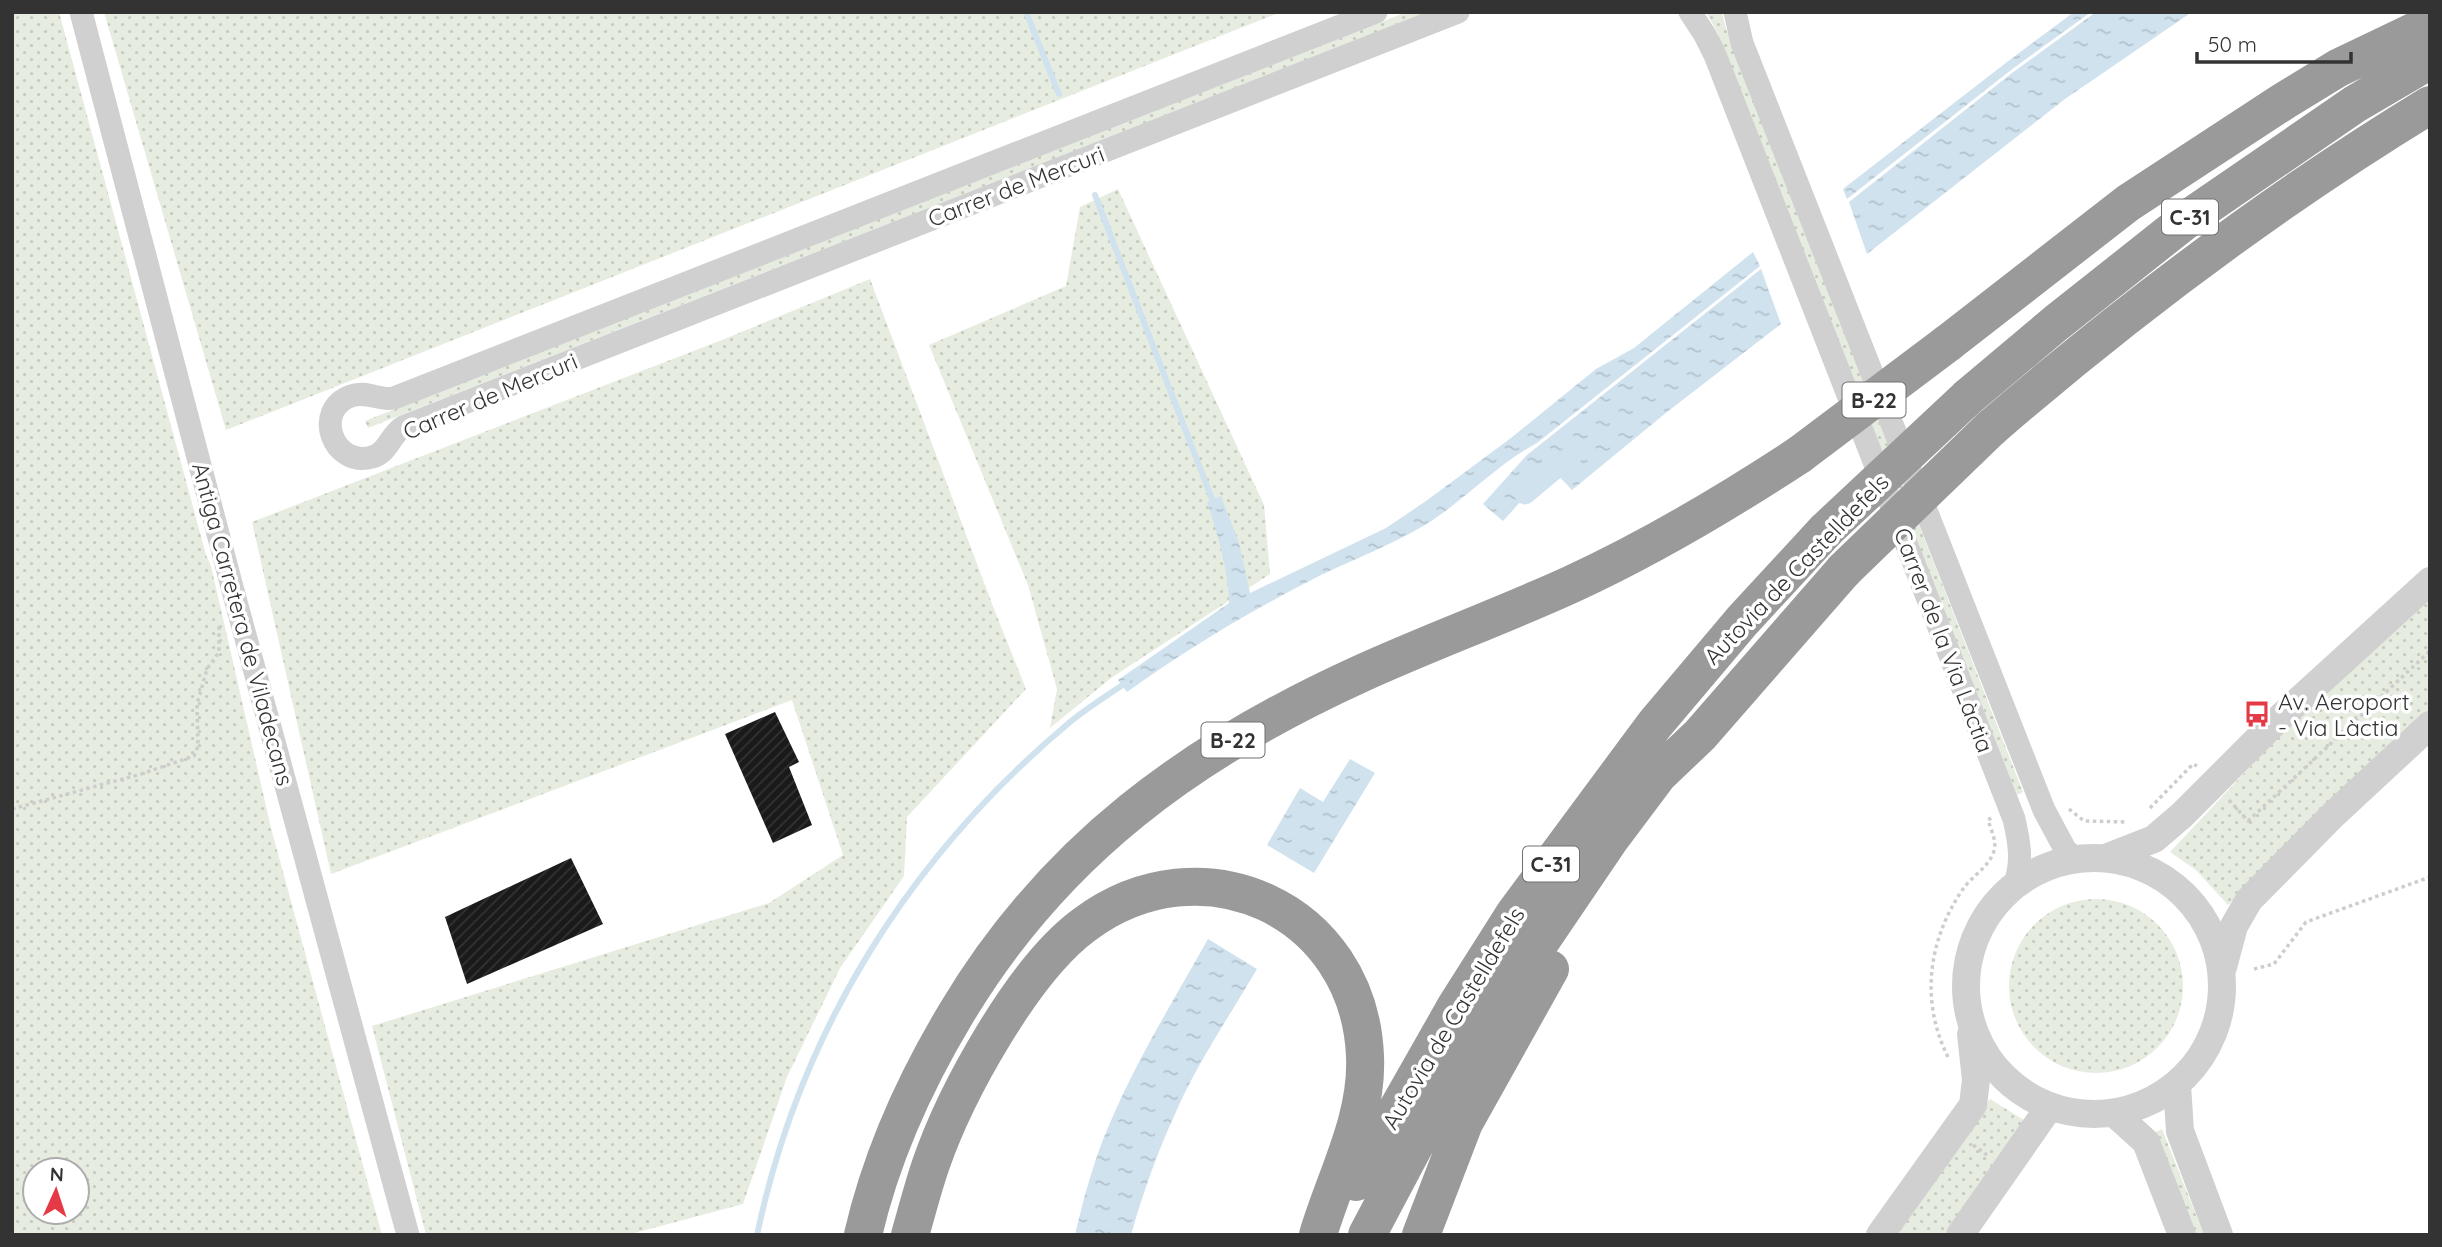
<svg xmlns="http://www.w3.org/2000/svg" width="2442" height="1247" font-family="Quicksand,sans-serif">
	<style>
		.grass { fill: url(#grass-dots); fill-rule: evenodd }
		.water { fill: url(#water-ripples) }
		.lines { fill: none; stroke-linecap: round; stroke-linejoin: round }
		.stream { stroke: #cfe2ee; stroke-width: 6 }
		.canal { stroke: #cfe2ee; stroke-width: 21 }
		.building { fill: url(#building-hatch) }
		.path { stroke: #cdcdcd; stroke-width: 3.5; stroke-dasharray: 3.5 3.5; stroke-linecap: butt }
		.minor { stroke: #d0d0d0; stroke-width: 23 }
		.tertiary { stroke: #d0d0d0; stroke-width: 28 }
		.motorway { stroke: #9a9a9a; stroke-width: 38 }
		.motorway-bridge { stroke: #9a9a9a; stroke-width: 38 }
		.labels { text-anchor: middle; dominant-baseline: central; stroke-width: 7; stroke-linejoin: round; paint-order: stroke }
		.shield { fill: #fff; stroke: #707070; stroke-width: 2 }
		.shield-label { font-size: 21px; font-weight: bold; fill: #333 }
		.street-label { font-size: 23px; fill: #333; stroke: #fff }
		.poi-label { font-size: 23px; fill: #333; stroke: #fff; text-anchor: start }
	</style>
	<defs>
		<pattern id="grass-dots" width="8" height="8" patternUnits="userSpaceOnUse" patternTransform="scale(1.75)"><rect width="8" height="8" fill="#e6ecdf"/><path d="M2 2h.1M6 6h.1" fill="none" stroke="#c6cbc0" stroke-width="1.8" stroke-linecap="round"/></pattern>
		<pattern id="water-ripples" width="26" height="14" patternUnits="userSpaceOnUse" patternTransform="scale(1.75)"><rect width="26" height="14" fill="#cfe2ee"/><path d="M2 4q2-2 4 0t4 0M15 11q2-2 4 0t4 0" fill="none" stroke="#b2c2cd"/></pattern>
		<pattern id="building-hatch" width="6" height="6" patternUnits="userSpaceOnUse" patternTransform="scale(1.75)"><rect width="6" height="6" fill="#1a1a1a"/><path d="M-1 1l2-2M0 6l6-6M5 7l2-2" fill="none" stroke="#333"/></pattern>
	</defs>
	<rect width="100%" height="100%" fill="#fff"/>
	<!-- grass -->
	<path class="grass" d="M12,12h47l147,543 5,11 60,262 111,407h-370zM35,1170h42v42h-42z
		M104,12h1177l-1055,418z
		M1407,12h21l-1060,416 -3,-7z
		M1706,12h16l3,14 298,766 -6,3 -301,-765z
		M1118,189l146,316 6,69 -159,104 -61,50 7,-39 -29,-104 -99,-240 137,-59 14,-79z
		M870,279l124,330 32,80 -119,128 -3,59 -64,92 -53,109 -44,127 -116,31h-201l-54,-209 397,-123 74,-48 -51,-155 -461,174 -79,-352 470,-182z
		M2430,600v113l-202,192 -32,-35 -26,-18 114,-121z
		M2009 986a87 87 0 1 1 174 0a87 87 0 1 1-174 0Z
		M1990,1099l37,23 -79,113h-56z
		M2162,1129l42,106h-10l-40,-102z"/>
	<!-- water -->
	<path class="water" d="M2074,12h17l-80,58 -164,129 -4,-10 164,-127z
		M2096,12h96l-127,87 -198,155 -18,-52 163,-129z
		M1753,252l7,14 -223,177c-41,22 -73,58 -112,82 -34,20 -71,34 -106,51 -67,34 -130,72 -192,116l-9,-12 111,-77c-1,-36 -11,-67 -22,-101l14,-6 18,47 11,50 136,-65 40,-27 85,-63 85,-69 38,-21z
		M1761,269l20,55 -114,88 -95,78 -21,-22 -48,53 -20,-17 44,-49z
		M1350,759l25,14 -61,100 -47,-28 33,-57 23,14z
		M1208,939l49,30c-28,48 -60,94 -82,145 -18,39 -32,79 -44,121h-56c9,-38 19,-76 35,-112 27,-64 64,-123 98,-184z"/>
	<g class="lines">
		<!-- stream -->
		<path class="stream" d="M1026,12l33,82
			M1095,195l120,312
			M757,1235c43,-205 153,-379 313,-513 18,-15 38,-27 57,-40"/>
		<!-- canal -->
		<path class="canal" d="M1525,494l49,-41"/>
	</g>
	<!-- building -->
	<path class="building" d="M775,712l24,50 -10,5 23,58 -39,18 -48,-109z
		M571,858l32,66 -136,60 -22,-67z"/>
	<g class="lines">
		<!-- path -->
		<path class="path" d="M2229,800l19,21 182,-170
			M2150,808l43,-44 4,2
			M12,809l129,-35 53,-18 4,-10 -1,-42 10,-35 12,-17v-27
			M2069,809l15,12 43,1
			M2254,969l20,-5 32,-42 124,-45
			M1948,1057c-28,-56 -20,-117 15,-168 9,-13 26,-22 31,-38 3,-10 -3,-21 -6,-31l5,-3
			M1973,1145l14,10"/>
		<!-- minor -->
		<path class="minor" d="M81,12l151,575 176,648
			M1376,12l-982,386c-15,3 -28,-8 -43,-2 -39,14 -18,72 21,61 16,-4 18,-22 31,-30l1055,-415
			M1690,12l15,23 10,20 299,764c5,22 9,42 1,64
			M1735,12l7,31 302,767 22,41 10,7"/>
		<!-- tertiary -->
		<path class="tertiary" d="M2108,857l46,-18 28,-24 89,-89 159,-145
			M1966 986a128 128 0 1 1 256 0a128 128 0 1 1-256 0Z
			M2223,967l11,-41 15,-26 84,-85 97,-90
			M2177,1085l3,46 39,104
			M2114,1113l32,29 36,93
			M1880,1235l93,-130 3,-25 -5,-46
			M1960,1235l90,-129"/>
		<!-- motorway -->
		<path class="motorway" d="M1948,343l180,-140 156,-102 54,-33 92,-44
			M1968,397l88,-74 130,-103 169,-116 75,-44
			M1991,428c138,-119 283,-228 439,-323
			M1356,1182l100,-176 59,-93 140,-189 87,-103 84,-91
			M863,1235c18,-78 53,-155 94,-223 97,-162 234,-261 403,-338 70,-32 142,-58 212,-90 80,-37 154,-81 227,-129
			M910,1235c7,-24 13,-48 21,-71 25,-72 92,-194 153,-239 117,-88 275,-16 281,131 3,63 -30,121 -47,179
			M1367,1235l62,-117 55,-93 126,-186 48,-64 42,-40 144,-165
			M1421,1235l43,-112 86,-154"/>
		<!-- motorway-bridge -->
		<path class="motorway-bridge" d="M1799,455l149,-112
			M1826,530l142,-133
			M1844,570l147,-142"/>
	</g>
	<!-- icons -->
	<defs>
		<g id="bus-bare" transform="scale(2.1)"><path d="M-5-6H5V4H4V6H2V4H-2V6H-4V4H-5ZM-3.5-4V0h7V-4ZM-3.5 1.2v1.5H-2V1.2ZM2 1.2v1.5H3.5V1.2Z" fill="#e63946" stroke="#fff" stroke-width="2.5" paint-order="stroke"/></g>
	</defs>
	<g fill-rule="evenodd">
		<use href="#bus-bare" x="2257" y="714"/>
	</g>
	<g class="labels">
		<!-- shield labels -->
		<g class="shield">
			<rect x="2162" y="199.5" width="56" height="35" rx="5"/>
			<rect x="1842.5" y="382.5" width="63" height="35" rx="5"/>
			<rect x="1201.5" y="722.5" width="63" height="35" rx="5"/>
			<rect x="1523" y="846.5" width="56" height="35" rx="5"/>
		</g>
		<g class="shield-label">
			<text x="2190" y="217">C-31</text>
			<text x="1874" y="400">B-22</text>
			<text x="1233" y="740">B-22</text>
			<text x="1551" y="864">C-31</text>
		</g>
		<!-- street labels -->
		<g class="street-label">
			<text transform="translate(1016 186) rotate(-21)">Carrer de Mercuri</text>
			<text transform="translate(490 396) rotate(-23)">Carrer de Mercuri</text>
			<text transform="translate(1796 569) rotate(-46)">Autovia de Castelldefels</text>
			<text transform="translate(243 624) rotate(75)">Antiga Carretera de Viladecans</text>
			<text transform="translate(1944 640) rotate(69)">Carrer de la Via Làctia</text>
			<text transform="translate(1453 1018) rotate(-59)">Autovia de Castelldefels</text>
		</g>
		<!-- poi labels -->
		<g class="poi-label">
			<text x="2278" y="701">Av. Aeroport<tspan x="2278" dy="26">- Via Làctia</tspan></text>
		</g>
	</g>
	<!-- border -->
	<rect width="2442" height="1247" fill="none" stroke="#333333" stroke-width="28"/>
	<!-- north arrow -->
	<g transform="translate(56 1191) rotate(3)"><circle r="33" fill="#ffffff" stroke="#adadad" stroke-width="2"/>
	<path d="M0-5L12 26L0 18L-12 26Z" fill="#e63946"/>
	<text y="-10" font-size="19" font-weight="bold" text-anchor="middle" fill="#333333">N</text>
	</g>
	<!-- scale -->
	<path d="M2197 52v10h154v-10" fill="none" stroke="#333333" stroke-width="3.5"/>
	<text x="2208" y="52" font-size="21" fill="#333333" stroke="#ffffff" stroke-width="5" paint-order="stroke">50 m</text>
</svg>
